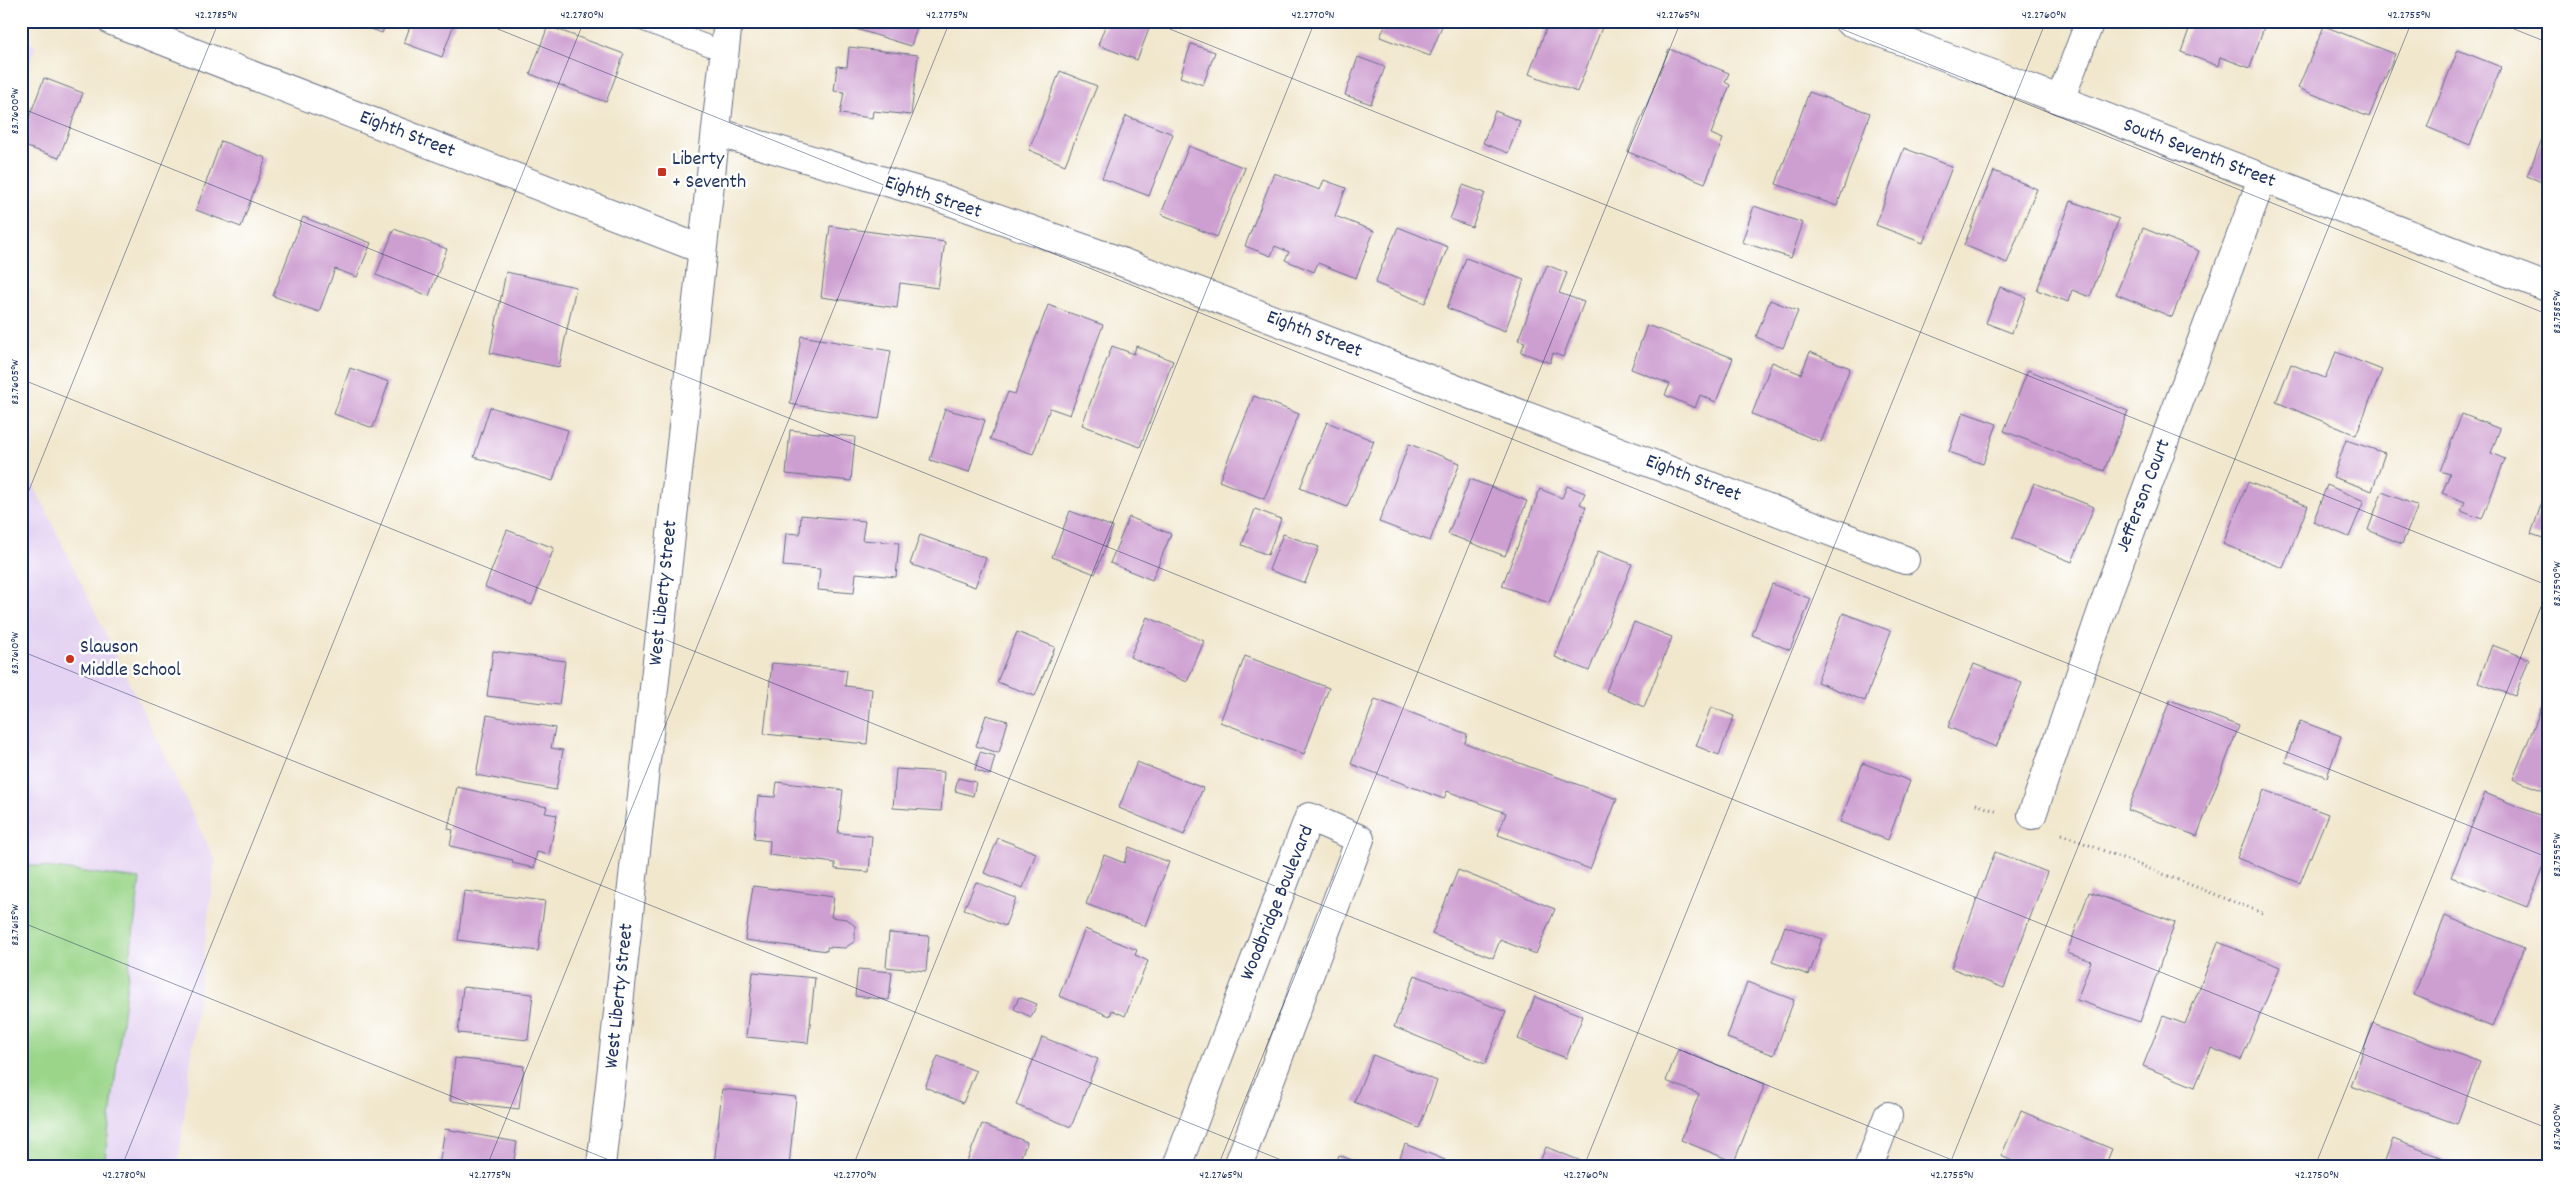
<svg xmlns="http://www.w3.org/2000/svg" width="2570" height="1187" font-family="Dekko,sans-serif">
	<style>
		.built { fill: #e4d3f2 }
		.pitch { fill: #9ad589; stroke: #5a8274 }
		.building { fill: #cd9ed0 }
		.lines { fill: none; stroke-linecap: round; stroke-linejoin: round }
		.lane-casing { stroke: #666f85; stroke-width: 21 }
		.street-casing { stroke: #666f85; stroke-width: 30 }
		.secondary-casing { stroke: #666f85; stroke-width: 30 }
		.path { stroke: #666f85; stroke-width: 3; stroke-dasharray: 1 4; stroke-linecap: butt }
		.lane { stroke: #fff; stroke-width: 19 }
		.street { stroke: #fff; stroke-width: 28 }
		.secondary { stroke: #fff; stroke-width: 28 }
		.ticks { fill: none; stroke: #1b2f5e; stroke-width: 1; stroke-opacity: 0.45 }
		.poi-dot { fill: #c8321e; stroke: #fff; stroke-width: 2 }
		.labels { text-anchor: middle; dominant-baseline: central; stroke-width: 5; stroke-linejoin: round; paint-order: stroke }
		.street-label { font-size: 20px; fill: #1b2f5e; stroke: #fff }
		.poi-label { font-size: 20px; fill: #1b2f5e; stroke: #fff; text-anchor: start }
		.neatline { fill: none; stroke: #1b2f5e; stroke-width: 2 }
		.ticks-label { font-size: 12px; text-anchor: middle; fill: #1b2f5e }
	</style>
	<rect width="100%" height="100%" fill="#fff"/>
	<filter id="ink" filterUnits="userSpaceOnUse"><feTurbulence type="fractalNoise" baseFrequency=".02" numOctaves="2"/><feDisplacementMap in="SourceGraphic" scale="10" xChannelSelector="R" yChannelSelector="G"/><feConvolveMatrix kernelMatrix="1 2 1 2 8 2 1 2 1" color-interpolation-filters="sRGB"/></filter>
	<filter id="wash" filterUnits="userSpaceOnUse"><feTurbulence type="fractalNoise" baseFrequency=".0096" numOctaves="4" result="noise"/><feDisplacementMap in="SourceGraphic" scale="20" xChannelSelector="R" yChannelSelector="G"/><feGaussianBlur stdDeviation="1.12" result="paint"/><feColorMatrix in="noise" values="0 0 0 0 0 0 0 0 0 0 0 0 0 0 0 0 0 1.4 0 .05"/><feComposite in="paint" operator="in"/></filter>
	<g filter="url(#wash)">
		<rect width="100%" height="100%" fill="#f1e7cd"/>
		<!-- built -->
		<path class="built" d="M21,40l15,6 -15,38z
			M21,459l194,401 -37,306h-157z"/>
		<!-- pitch -->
		<path class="pitch" d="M21,864l119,15 -36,287h-83z"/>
		<g id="blocks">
			<!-- building -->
			<path class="building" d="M351,21h36l-5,12z
				M412,21h43l-13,36 -38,-14z
				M830,21h89l-8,25z
				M1107,21h37l7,3 -14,36 -39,-15z
				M1387,21h57l-14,35 -50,-19z
				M1549,21l55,1 -27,70 -48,-18z
				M2192,21h74l-16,47 -30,-11 -2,9 -37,-14z
				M548,26l76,28 -18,48 -76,-28z
				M2324,26l71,28 -26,63 -71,-29z
				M1191,44l24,8 -12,33 -23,-8z
				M849,47l69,8 -7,60 -38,-4 -1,7 -32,-4 4,-22 -10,-1 3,-25 10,1z
				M1669,49l60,24 -4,9 5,3 -19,49 12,5 -18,44 -77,-31z
				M2458,50l43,17 -31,78 -43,-18z
				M1358,57l27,10 -14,37 -26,-9z
				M1060,71l37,15 -32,79 -36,-15z
				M44,78l39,15 -24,65 -38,-13v-6z
				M1809,92l61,21 -33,93 -61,-22z
				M1495,111l25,10 -12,32 -25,-10z
				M1126,116l47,18 -24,62 -47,-18z
				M2549,122v63l-22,-9z
				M221,141l45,17 -25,69 -45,-17z
				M1189,146l56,22 -28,69 -56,-23z
				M1904,148l48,19 -29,76 -47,-18z
				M1994,171l43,18 -30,74 -43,-18z
				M1274,173l46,17 4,-10 22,8 -11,28 39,15 -18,47 -38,-15 -4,9 -29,-12 4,-8 -14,-6 -4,10 -26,-10z
				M1463,185l22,8 -13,34 -22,-8z
				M2071,201l48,18 -29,78 -18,-7 -4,12 -31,-12z
				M1754,206l49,17 -12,35 -49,-16z
				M303,217l68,26 -14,34 -22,-8 -16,43 -46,-16z
				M830,226l115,16 -7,46 -38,-5 -3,25 -76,-11z
				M1398,227l50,20 -23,56 -50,-20z
				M2143,228l56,23 -27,66 -56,-23z
				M394,229l53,20 -18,47 -53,-21z
				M1466,258l58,22 -19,51 -58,-23z
				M1547,265l20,8 -8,20 25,9 -21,55 -10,-4 -3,10 -29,-11 4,-10 -7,-2z
				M506,272l70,15 -17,80 -69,-14z
				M2000,287l26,10 -14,36 -26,-10z
				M1770,300l28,11 -15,37 -27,-11z
				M1048,305l55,20 -33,90 -20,-7 -17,46 -43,-15 18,-47 7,2z
				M1647,325l86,33 -17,44 -16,-7 -5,13 -30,-13 5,-11 -39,-15z
				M801,336l90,15 -12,68 -89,-15z
				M1112,346l22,8 2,-8 37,15 -33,86 -58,-22z
				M1810,352l40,16 -29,74 -69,-28 20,-52 29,12z
				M2336,352l46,18 -26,65 -80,-33 15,-38 34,14z
				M350,368l39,14 -16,46 -39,-14z
				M2028,370l100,41 -24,60 -100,-40z
				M1254,396l45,18 -35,85 -45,-18z
				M490,407l78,23 -15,51 -79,-24z
				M945,409l40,11 -16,52 -39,-12z
				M1963,412l34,12 -14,40 -34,-12z
				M2462,414l38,15 -9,24 14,6 -23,60 -21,-8 4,-9 -23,-9 8,-19 -10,-3z
				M1327,422l47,19 -27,66 -47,-19z
				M790,430l65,7 -4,44 -65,-7z
				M2346,440l39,13 -13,38 -39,-14z
				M1409,444l51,19 -30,78 -51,-19z
				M1470,479l57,22 -22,55 -57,-22z
				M2248,482l60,24 -25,62 -60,-24z
				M2034,483l60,24 -22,55 -60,-24z
				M2327,485l37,16 -15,36 -36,-15z
				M2548,485h1v55l-18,-6z
				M1567,486l18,7 -5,11 6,3 -37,96 -47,-17 38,-97 22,9z
				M2382,492l36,14 -16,38 -34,-14z
				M1255,509l26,10 -13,36 -26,-10z
				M1070,511l43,16 -18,47 -43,-17z
				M801,515l64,6 -3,19 37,3 -3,34 -40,-4 -2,20 -36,-3 2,-21 -37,-3 3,-33 14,1z
				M1129,517l42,17 -19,46 -42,-17z
				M507,530l47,18 -22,57 -47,-18z
				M1283,534l36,13 -14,36 -36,-13z
				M920,535l66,23 -11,29 -65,-23z
				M1598,551l34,13 -43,107 -34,-14z
				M1772,584l39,15 -21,51 -38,-15z
				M1843,613l48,18 -26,70 -48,-19z
				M1147,617l57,24 -17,41 -57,-25z
				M1634,622l38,15 -28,70 -38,-16z
				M1017,632l38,15 -20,49 -38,-14z
				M2492,645l37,14 -14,37 -37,-13z
				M493,651l72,10 -6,44 -72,-9z
				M1245,656l84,32 -25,66 -84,-32z
				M772,663l75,7 -2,16 27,3 -5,55 -103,-10z
				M1974,664l48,19 -26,64 -48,-20z
				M2549,689v104l-36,-14z
				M1375,699l92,35 -2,9 152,56 -27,70 -92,-34 8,-22 -59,-22 -3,8 -93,-35z
				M2170,700l69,26 -42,110 -69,-26z
				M1711,707l23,9 -15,39 -23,-9z
				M487,715l68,13 -4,20 12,2 -7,40 -80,-15z
				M986,715l22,6 -9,32 -23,-7z
				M2300,721l41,15 -14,41 -42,-15z
				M980,752l15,4 -5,19 -15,-5z
				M1137,762l66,26 -19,47 -65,-27z
				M1863,763l47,18 -22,59 -48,-18z
				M896,769l48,3 -3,39 -48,-3z
				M958,778l18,4 -3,14 -18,-5z
				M777,782l66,8 -5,43 34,3 -3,36 -34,-3v-6l-66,-8 1,-14 -16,-2 4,-43 17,1z
				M457,787l90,20 -2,6 12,2 -8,40 -12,-3 -3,16 -22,-5 1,-3 -63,-14 3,-16 -5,-1z
				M2264,790l64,24 -28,69 -63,-25z
				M2485,793l64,26v35l-22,53 -76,-30z
				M998,838l38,15 -13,35 -39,-15z
				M1129,847l40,15 -24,64 -59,-22 18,-49 20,8z
				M1995,852l52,20 -43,116 -53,-20z
				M1458,870l97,39 -19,45 -36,-14 -7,18 -61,-24z
				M976,882l40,16 -11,28 -41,-17z
				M753,886l81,11 -3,20 16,2 8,7v15l-10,7 -18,-1v4l-82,-11z
				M464,891l81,10 -7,50 -80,-11z
				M2089,892l86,30 -35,100 -63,-22 14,-39 -24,-8z
				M2445,916l79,32 -32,79 -78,-32z
				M1785,926l37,13 -13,36 -37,-13z
				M1085,929l52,21 -2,5 13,6 -23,55 -13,-6 -2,6 -51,-20z
				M889,933l40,3 -3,35 -40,-4z
				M2218,942l62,25 -39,93 -30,-12 -16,39 -52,-21 20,-50 22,8z
				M858,969l34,3 -3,28 -34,-4z
				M753,972l62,6 -7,65 -62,-6z
				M1415,975l91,37 -21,52 -91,-37z
				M1747,982l47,18 -20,55 -47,-17z
				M463,987l70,7 -5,46 -70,-7z
				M1019,997l18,7 -6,13 -17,-8z
				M1535,997l48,19 -17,42 -48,-19z
				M2373,1023l107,39 -23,62 -106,-38z
				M1042,1037l56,22 -27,68 -55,-22z
				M1678,1049l87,35 -31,78 -53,-22 18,-46 -33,-13z
				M1373,1055l64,26 -18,47 -65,-26z
				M938,1056l38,15 -13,32 -38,-16z
				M455,1058l69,8 -5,43 -69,-8z
				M722,1089l74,8 -7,69h-75z
				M2021,1111l91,38 -7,17h-81l-23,-10z
				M982,1124l45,18 -10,24h-52z
				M445,1129l72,13 -4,24h-74z
				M2393,1139l70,27h-80z
				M1405,1144l40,16 -2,6h-46z
				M1546,1147l35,14 -2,5h-41z
				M1339,1155l28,11h-32z"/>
		</g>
	</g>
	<g filter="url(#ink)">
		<use href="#blocks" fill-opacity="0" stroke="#666f85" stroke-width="1"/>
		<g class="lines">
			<!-- lane casing -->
			<g class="lane-casing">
				<path id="lane" d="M643,21l82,31"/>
			</g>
			<!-- street casing -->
			<g class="street-casing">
				<path id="street" d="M112,21l589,228
					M2060,100l30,-79
					M716,132l219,64 176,62 794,302
					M2032,815l78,-228 152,-408
					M1177,1166l132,-349 51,22 -122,327
					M1869,1166l19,-50"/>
			</g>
			<!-- secondary casing -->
			<g class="secondary-casing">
				<path id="secondary" d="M1848,21l166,61 535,206
					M601,1166l127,-1145"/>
			</g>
			<!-- path -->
			<path class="path" d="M1976,804l22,8
				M2061,834l204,80"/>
			<!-- lane -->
			<use href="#lane" class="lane"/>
			<!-- street -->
			<use href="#street" class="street"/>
			<!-- secondary -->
			<use href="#secondary" class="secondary"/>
		</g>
	</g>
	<!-- ticks -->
	<path class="ticks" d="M478,21l2071,837M1150,21l1399,565M1822,21l727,294M2494,21l55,22M21,108l2528,1021M21,379l1946,787M21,510l198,-489M21,651l1275,515M21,922l603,244M122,1166l462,-1145M487,1166l463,-1145M853,1166l462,-1145M1218,1166l463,-1145M1584,1166l462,-1145M1949,1166l463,-1145M2315,1166l234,-579"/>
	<!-- markers -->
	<g class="poi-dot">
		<rect x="657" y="167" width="10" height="10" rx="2.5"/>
		<circle cx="70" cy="659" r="5"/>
	</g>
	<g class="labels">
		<!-- street labels -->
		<g class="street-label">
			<text transform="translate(407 135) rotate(21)">Eighth Street</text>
			<text transform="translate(2199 154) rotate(21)">South Seventh Street</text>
			<text transform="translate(933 198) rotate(18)">Eighth Street</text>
			<text transform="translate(1314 335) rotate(21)">Eighth Street</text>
			<text transform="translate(1693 479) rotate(21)">Eighth Street</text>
			<text transform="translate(2144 496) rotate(-69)">Jefferson Court</text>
			<text transform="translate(664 593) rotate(-84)">West Liberty Street</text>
			<text transform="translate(1278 903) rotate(-68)">Woodbridge Boulevard</text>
			<text transform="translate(620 996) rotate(-84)">West Liberty Street</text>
		</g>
		<!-- poi labels -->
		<g class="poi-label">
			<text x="672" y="160">Liberty<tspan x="672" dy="23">+ Seventh</tspan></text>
			<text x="80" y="648">Slauson<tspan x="80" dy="23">Middle School</tspan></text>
		</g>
	</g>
	<!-- margin -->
	<rect width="2570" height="1187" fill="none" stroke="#fff" stroke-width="55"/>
	<rect x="28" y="28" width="2514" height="1132" class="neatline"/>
	<g class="ticks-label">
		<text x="216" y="18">42.2785°N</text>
		<text x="582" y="18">42.2780°N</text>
		<text x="947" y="18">42.2775°N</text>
		<text x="1313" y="18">42.2770°N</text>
		<text x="1678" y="18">42.2765°N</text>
		<text x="2044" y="18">42.2760°N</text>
		<text x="2409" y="18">42.2755°N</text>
		<text transform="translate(14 111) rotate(-90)" y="4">83.7600°W</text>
		<text transform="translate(2556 312) rotate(-90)" y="4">83.7585°W</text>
		<text transform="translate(14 382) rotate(-90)" y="4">83.7605°W</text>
		<text transform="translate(2556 584) rotate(-90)" y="4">83.7590°W</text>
		<text transform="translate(14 653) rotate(-90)" y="4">83.7610°W</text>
		<text transform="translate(2556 855) rotate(-90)" y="4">83.7595°W</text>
		<text transform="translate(14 925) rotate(-90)" y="4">83.7615°W</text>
		<text transform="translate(2556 1127) rotate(-90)" y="4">83.7600°W</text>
		<text x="124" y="1178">42.2780°N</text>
		<text x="490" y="1178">42.2775°N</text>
		<text x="855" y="1178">42.2770°N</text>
		<text x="1221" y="1178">42.2765°N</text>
		<text x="1586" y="1178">42.2760°N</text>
		<text x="1952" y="1178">42.2755°N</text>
		<text x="2317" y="1178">42.2750°N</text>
	</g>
</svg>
